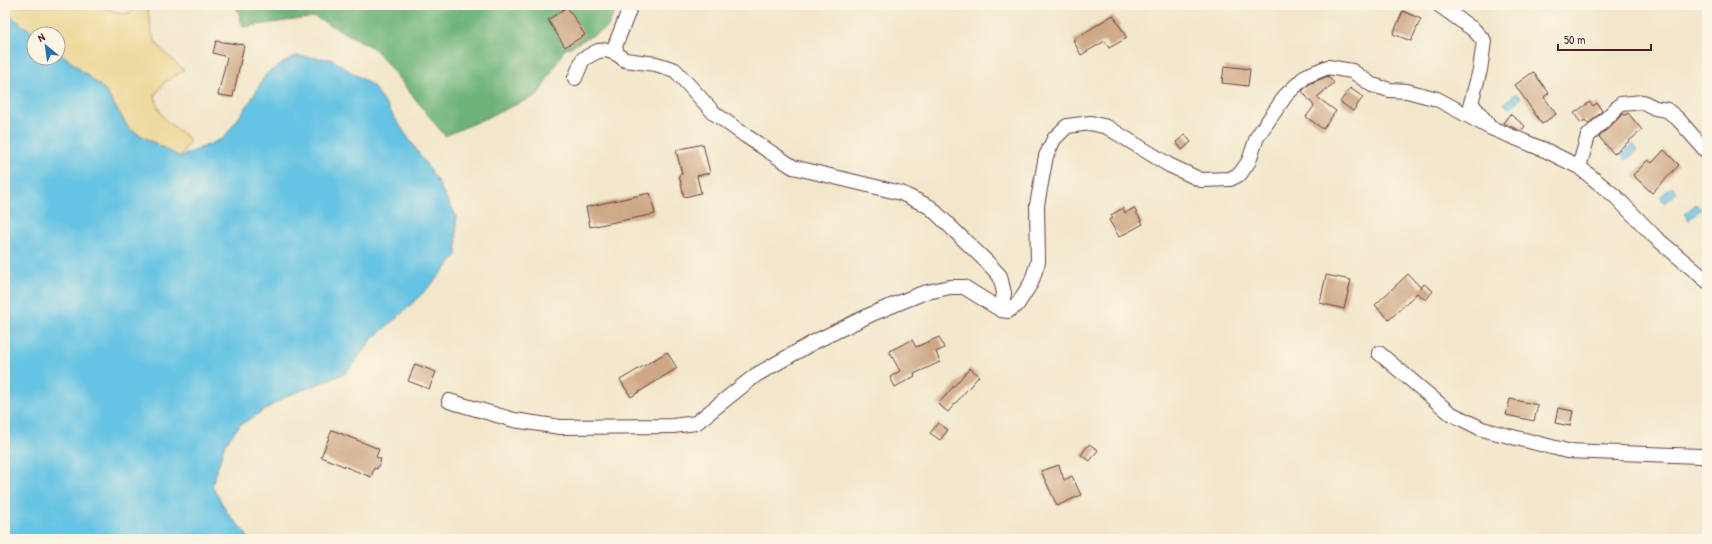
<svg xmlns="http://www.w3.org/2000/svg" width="1712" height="544" font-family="'Patrick Hand',sans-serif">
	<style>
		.forest { fill: #6db379; stroke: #5c6952 }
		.sand { fill: #eeda9e; stroke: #9c7c64 }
		.water { fill: #65c3e3; stroke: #587187 }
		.building { fill: #cea784 }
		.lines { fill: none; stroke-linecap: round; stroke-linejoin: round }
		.minor-casing { stroke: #633d43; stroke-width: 16 }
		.minor { stroke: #fff; stroke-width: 14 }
	</style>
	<rect width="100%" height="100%" fill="#fcf5e5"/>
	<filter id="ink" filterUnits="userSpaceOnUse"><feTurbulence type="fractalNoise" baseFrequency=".025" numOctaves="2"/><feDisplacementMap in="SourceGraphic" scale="8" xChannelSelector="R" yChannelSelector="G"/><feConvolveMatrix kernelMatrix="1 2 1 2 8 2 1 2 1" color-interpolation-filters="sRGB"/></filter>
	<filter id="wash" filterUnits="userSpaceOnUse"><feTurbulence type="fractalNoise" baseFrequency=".012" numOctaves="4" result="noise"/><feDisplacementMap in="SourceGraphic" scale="16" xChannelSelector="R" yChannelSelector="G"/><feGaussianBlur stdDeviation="0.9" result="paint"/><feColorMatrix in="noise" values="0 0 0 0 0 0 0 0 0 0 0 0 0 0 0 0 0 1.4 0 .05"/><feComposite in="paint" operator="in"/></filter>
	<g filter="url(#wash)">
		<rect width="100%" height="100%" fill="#f2e7cb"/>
		<!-- forest -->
		<path class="forest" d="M236,5h382l-11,23 -43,22 -26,45 -93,41 -70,-87 -60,-32 -72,10z"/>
		<!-- sand -->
		<path class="sand" d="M5,5h96c7,4 19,11 27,8 6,-2 11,-8 18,-8 3,9 4,19 6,28 4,15 21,27 32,37l-19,12 -10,13c5,28 16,27 35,45l-10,17 -51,-28 -24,-39 -47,-39v-17h-23l-30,-21z"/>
		<!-- water -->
		<path class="water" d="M5,13l30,21 -1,24h24v-7l47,39 24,39 51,28 44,-19 26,-36 16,-28 28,-18 37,3 42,27 63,93 20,37 1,39 -28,32 -30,29 -26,22 -27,35 -59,23 -47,29 -15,19 -13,42 16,28 16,17 5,8h-244z
			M1516,93l5,5 -12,11 -5,-6z
			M1633,144l5,6 -12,10 -5,-5z
			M1672,186l5,6 -12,11 -5,-6z
			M1696,204l5,5 -12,11 -5,-6z"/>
		<g id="blocks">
			<!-- building -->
			<path class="building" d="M567,7l18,28 -20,12 -17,-27z
				M1403,11l18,8 -10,22 -18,-7z
				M1113,15l14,23 -18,10 -4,-7 -24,14 -8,-15z
				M216,41l28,4 -11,52 -15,-2 9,-38 -14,-4z
				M1224,66l26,3 -2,17 -26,-3z
				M1533,72l16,21 -5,4 12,17 -14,10 -27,-39z
				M1328,76l6,7 -17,14 19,14 -13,18 -17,-12 8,-11 -12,-15 9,-8z
				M1350,88l13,9 -10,14 -13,-9z
				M1590,102l3,4 4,-3 5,8 -14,13 -3,-4 -4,3 -7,-10z
				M1628,113l14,17 -28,24 -15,-17 24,-23 2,1z
				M1510,114l15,12 -4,5 -18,-8z
				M1185,135l6,7 -9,8 -6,-8z
				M703,144l7,29 -13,3 4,17 -17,4 -5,-22 3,-1 -6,-24z
				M1664,150l15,15 -27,28 -19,-18 15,-15 4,3z
				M650,193l5,21 -65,13 -4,-20z
				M1123,208l2,5 9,-5 9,16 -24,13 -10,-17 4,-2 -2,-3z
				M1408,274l13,14 3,-4 9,7 -7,9 -9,-7 -28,27 -14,-15z
				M1326,275l25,5 -7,29 -24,-6z
				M939,337l5,11 -8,4 4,10 -26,12 1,2 -20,11 -5,-10 10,-6 -11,-20 23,-11 4,7z
				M667,352l10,16 -46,29 -11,-17z
				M415,364l21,8 -7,17 -21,-8z
				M970,368l9,8 -31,36 -10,-8z
				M1510,399l28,6 -4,16 -28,-6z
				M1558,408l15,3 -3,15 -15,-3z
				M938,423l10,7 -8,10 -10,-7z
				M332,430l47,19 -3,8 5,2 -4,10 -3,-1 -3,9 -50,-20z
				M1089,444l9,6 -8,11 -9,-6z
				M1059,465l5,15 8,-4 9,19 -24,11 -16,-35z"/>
		</g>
	</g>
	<g filter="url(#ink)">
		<use href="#blocks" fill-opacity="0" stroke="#633d43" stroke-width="1"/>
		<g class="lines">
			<!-- minor casing -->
			<g class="minor-casing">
				<path id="minor" d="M1439,5l35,25 10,11 -4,29 -9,33 16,20
					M617,54l-2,-8 16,-41
					M575,78l8,-19 15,-8 9,-1 10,4 8,6 31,4 19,6 39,43 32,23 47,31 108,26 29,14 58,56 12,13 4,17 -3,17
					M1579,167l9,-31 33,-32 22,-2 12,6 12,2 11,9 29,33
					M1379,353l71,60 32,16 85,22 133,5 7,1
					M449,401l65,19 46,7 113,-1 23,-3 60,-48 58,-33 60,-29 49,-20 27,-6h14l37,23 7,1 9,-6 14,-22 7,-21 -1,-57 9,-49 8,-17 13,-13 24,-3 16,4 62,38 32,15 29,-1 10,-5 9,-13 8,-24 29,-42 20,-19 22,-9 24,4 20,14 18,5 17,1 30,8 54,29 56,23 32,16 37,30 39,40 52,44"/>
			</g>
			<!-- minor -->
			<use href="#minor" class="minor"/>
		</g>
	</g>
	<!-- margin -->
	<rect width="1712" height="544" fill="none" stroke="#fcf5e5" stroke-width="20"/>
	<!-- north arrow -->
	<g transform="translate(46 46) rotate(331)"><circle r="19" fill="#fcf5e5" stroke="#b59f9b"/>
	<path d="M0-3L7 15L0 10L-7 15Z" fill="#1f6fb2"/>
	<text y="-6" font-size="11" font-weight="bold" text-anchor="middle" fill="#4a1f2b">N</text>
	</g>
	<!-- scale -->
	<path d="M1558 44v6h93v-6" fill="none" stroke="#4a1f2b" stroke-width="2"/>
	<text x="1564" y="44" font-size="12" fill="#4a1f2b" stroke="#fcf5e5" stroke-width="3" paint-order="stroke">50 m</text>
</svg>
